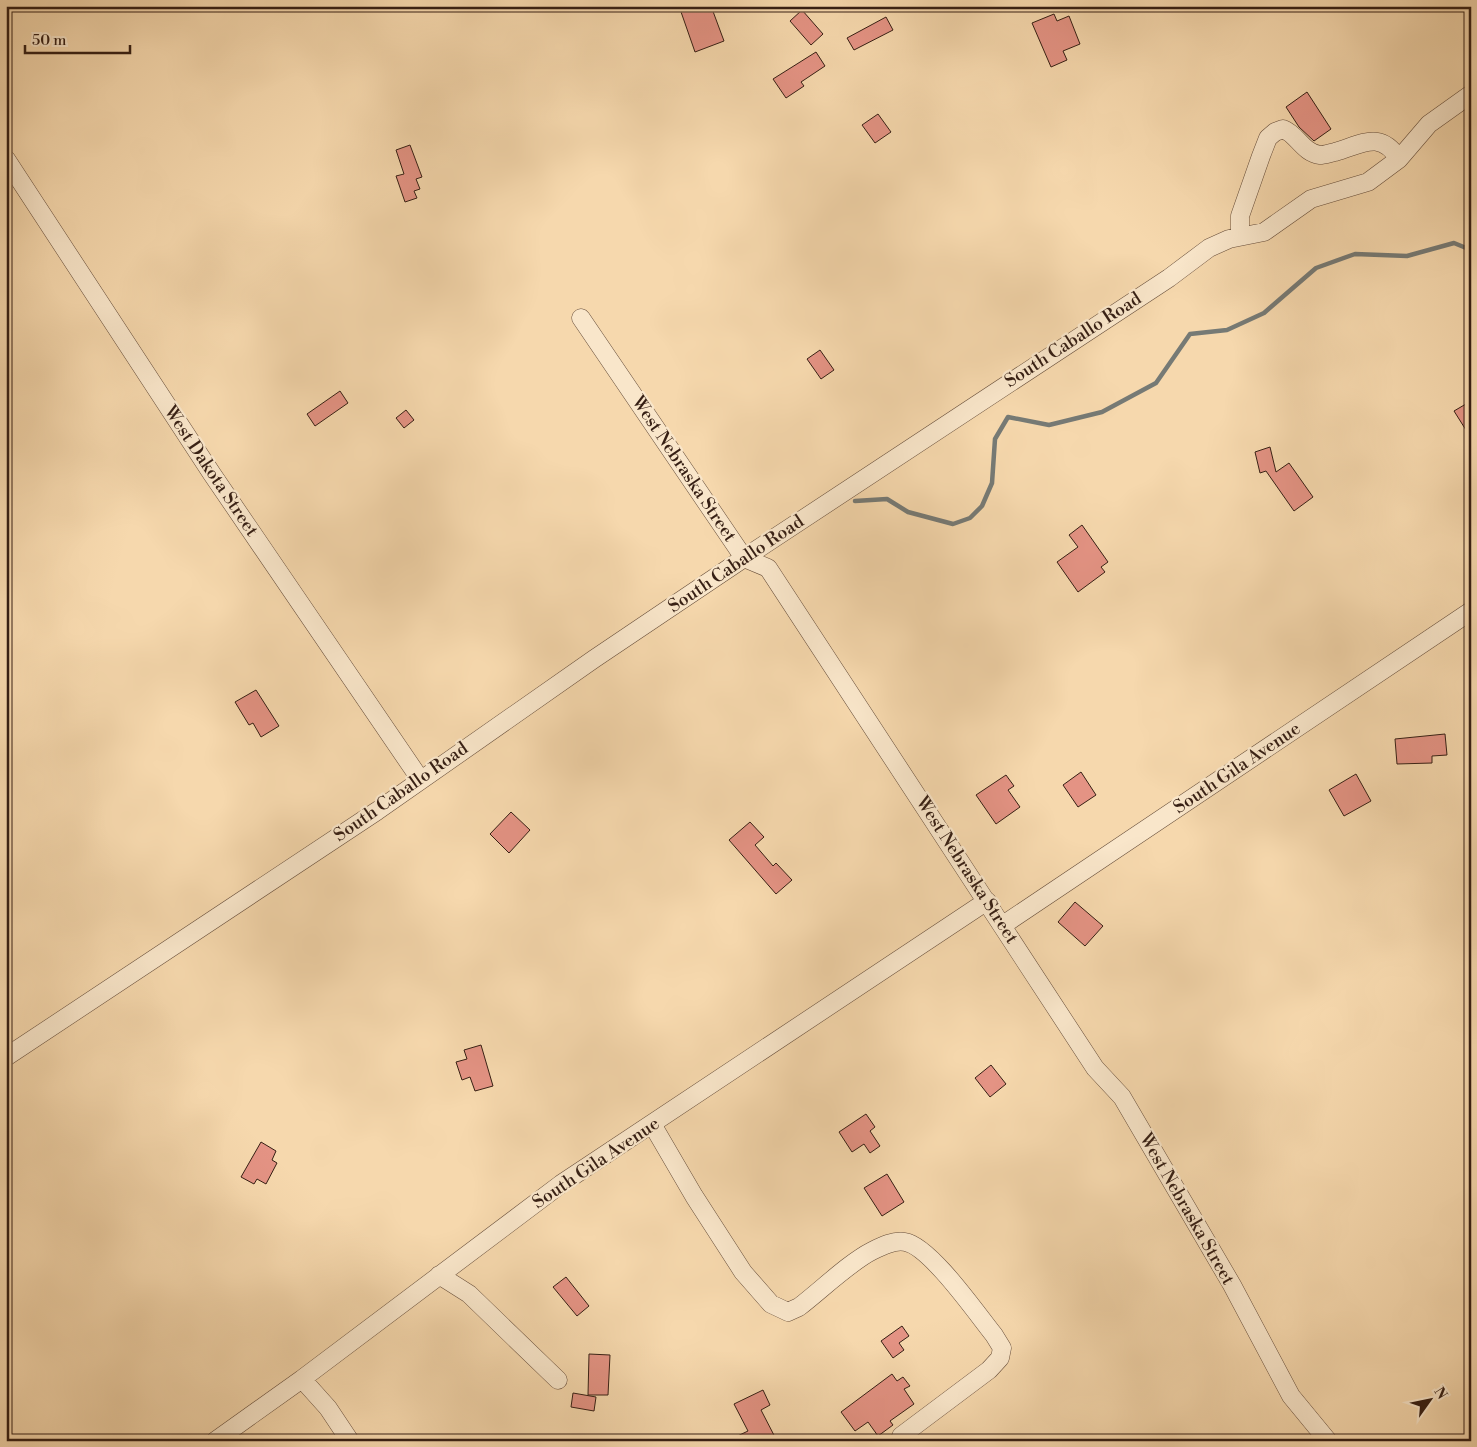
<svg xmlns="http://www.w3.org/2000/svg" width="1477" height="1447" font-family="'Libre Bodoni',serif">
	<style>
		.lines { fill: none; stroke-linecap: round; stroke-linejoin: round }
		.stream { stroke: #767a75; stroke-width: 4.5 }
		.building { fill: #e49384; stroke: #361f14 }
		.minor-casing { stroke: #664d3a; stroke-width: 19 }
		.minor { stroke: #f9e6ca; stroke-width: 18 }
		.labels { text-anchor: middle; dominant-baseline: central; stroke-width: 4.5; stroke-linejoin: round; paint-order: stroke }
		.street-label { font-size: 18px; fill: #361f14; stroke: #f9e6ca }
	</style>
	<rect width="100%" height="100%" fill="#f6d8ad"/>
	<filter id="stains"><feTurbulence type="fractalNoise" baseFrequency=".004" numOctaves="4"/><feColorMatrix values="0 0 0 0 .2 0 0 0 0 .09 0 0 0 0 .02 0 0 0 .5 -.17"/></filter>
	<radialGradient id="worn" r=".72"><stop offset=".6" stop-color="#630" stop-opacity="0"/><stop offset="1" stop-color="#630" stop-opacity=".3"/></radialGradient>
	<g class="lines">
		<!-- stream -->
		<path class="stream" d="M855,501l32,-2 21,13 45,12 17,-6 12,-12 10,-23 3,-44 13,-22 41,8 53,-13 54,-29 34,-49 37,-4 37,-17 52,-45 39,-14 52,2 47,-13 17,7"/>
	</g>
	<!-- building -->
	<path class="building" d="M689,6h22l13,35 -29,11 -15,-43z
		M802,10l21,24 -12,11 -21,-24z
		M1054,14l3,7 12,-5 11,28 -17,7 4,9 -16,7 -19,-44z
		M886,17l7,13 -39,20 -7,-12z
		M816,52l9,14 -24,16 3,4 -18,12 -13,-19z
		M1307,92l24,37 -17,12 -15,-14 -13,-20z
		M878,114l13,18 -16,11 -13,-18z
		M410,145l12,32 -6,2 4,10 -6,2 3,7 -12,4 -9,-26 8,-2 -8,-24z
		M820,350l14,20 -13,9 -14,-20z
		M340,391l8,12 -33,23 -8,-12z
		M1471,401v37l-17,-27z
		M406,410l8,10 -10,8 -8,-10z
		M1270,447l6,25 13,-9 24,34 -19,14 -28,-40 -6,2 -5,-21z
		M1082,525l26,37 -7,5 4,5 -27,20 -21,-30 21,-15 -9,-12z
		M256,690l23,36 -18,11 -8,-14 -4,2 -14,-23z
		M1445,734l2,21 -15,1v7l-35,1 -2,-25z
		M1081,772l15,23 -18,12 -15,-22z
		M1356,774l15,27 -27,15 -15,-26z
		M1006,775l8,11 -6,4 12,17 -24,17 -20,-29z
		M511,812l19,18 -21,23 -19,-19z
		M750,822l14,15 -9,8 18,21 3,-3 16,17 -16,14 -47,-54z
		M1075,902l28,24 -18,20 -27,-24z
		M481,1045l12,41 -18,5 -5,-14 -8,3 -6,-18 11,-3 -3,-9z
		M991,1065l15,19 -16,13 -15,-19z
		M866,1114l9,13 -5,4 10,15 -10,7 -6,-9 -12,8 -13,-20z
		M261,1142l15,9 -4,9 5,3 -11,21 -9,-5 -3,5 -13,-7z
		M887,1174l17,28 -22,14 -18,-28z
		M566,1277l23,29 -12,10 -24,-29z
		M902,1326l7,10 -10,7 5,7 -11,8 -12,-17z
		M589,1354l21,1 -2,40h-20z
		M892,1374l5,7 6,-4 7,9 -6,3 10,15 -24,17 3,4 -15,11 -10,-14 -13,9 -14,-19z
		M763,1390l7,15 -9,5 16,31h-50l21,-10 -14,-27z
		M573,1393l23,4 -2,14 -23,-4z"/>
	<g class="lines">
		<!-- minor casing -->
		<g class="minor-casing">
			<path id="minor" d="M6,159l206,315 208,305
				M1240,236v-20l21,-60 7,-18 7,-6 8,-3c14,5 20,24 37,26 4,0 10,-2 15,-3 28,-8 45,-22 64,7
				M581,318l163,240 24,10 327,500 27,29 110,188 59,111 37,45
				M1003,925l468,-314
				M6,1057l371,-246 217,-152 150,-101 425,-280 40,-30 20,-9 35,-7 47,-33 57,-17 31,-23 30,-35 42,-30
				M652,1124l42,72 49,76 28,32 17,8 11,-5c21,-16 51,-45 73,-56 10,-5 22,-11 33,-9 25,4 72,72 89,93l8,13 -2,10 -11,12 -88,66
				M439,1275l30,19 89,86
				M302,1379l26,29 22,33
				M215,1441l87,-62 259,-195 426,-283"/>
		</g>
		<!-- minor -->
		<use href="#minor" class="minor"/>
	</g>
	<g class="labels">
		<!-- street labels -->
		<g class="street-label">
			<text transform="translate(1073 340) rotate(-33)">South Caballo Road</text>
			<text transform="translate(684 469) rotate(56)">West Nebraska Street</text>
			<text transform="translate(211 471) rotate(56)">West Dakota Street</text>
			<text transform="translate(736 564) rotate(-34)">South Caballo Road</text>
			<text transform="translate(1237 768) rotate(-34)">South Gila Avenue</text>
			<text transform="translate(401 792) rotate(-35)">South Caballo Road</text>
			<text transform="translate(967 870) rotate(57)">West Nebraska Street</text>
			<text transform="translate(596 1163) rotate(-34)">South Gila Avenue</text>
			<text transform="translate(1187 1209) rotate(60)">West Nebraska Street</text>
		</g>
	</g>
	<!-- margin -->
	<rect width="1477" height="1447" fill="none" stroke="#f6d8ad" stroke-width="25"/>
	<rect x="8" y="8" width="1462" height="1432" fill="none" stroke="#361f14" stroke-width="2.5"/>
	<rect x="12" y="12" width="1452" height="1422" fill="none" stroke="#361f14"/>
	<!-- north arrow -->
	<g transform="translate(1430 1400) rotate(57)" stroke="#f9e6ca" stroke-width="4" paint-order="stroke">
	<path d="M0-4L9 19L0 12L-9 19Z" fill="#361f14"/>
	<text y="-8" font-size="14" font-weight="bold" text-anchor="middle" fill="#361f14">N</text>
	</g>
	<!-- scale -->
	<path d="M25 45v8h105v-8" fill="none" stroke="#361f14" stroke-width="2.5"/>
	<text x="32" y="45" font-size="15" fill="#361f14" stroke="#f9e6ca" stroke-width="4" paint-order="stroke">50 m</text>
	<rect width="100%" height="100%" filter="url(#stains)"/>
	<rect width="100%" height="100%" fill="url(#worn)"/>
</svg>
